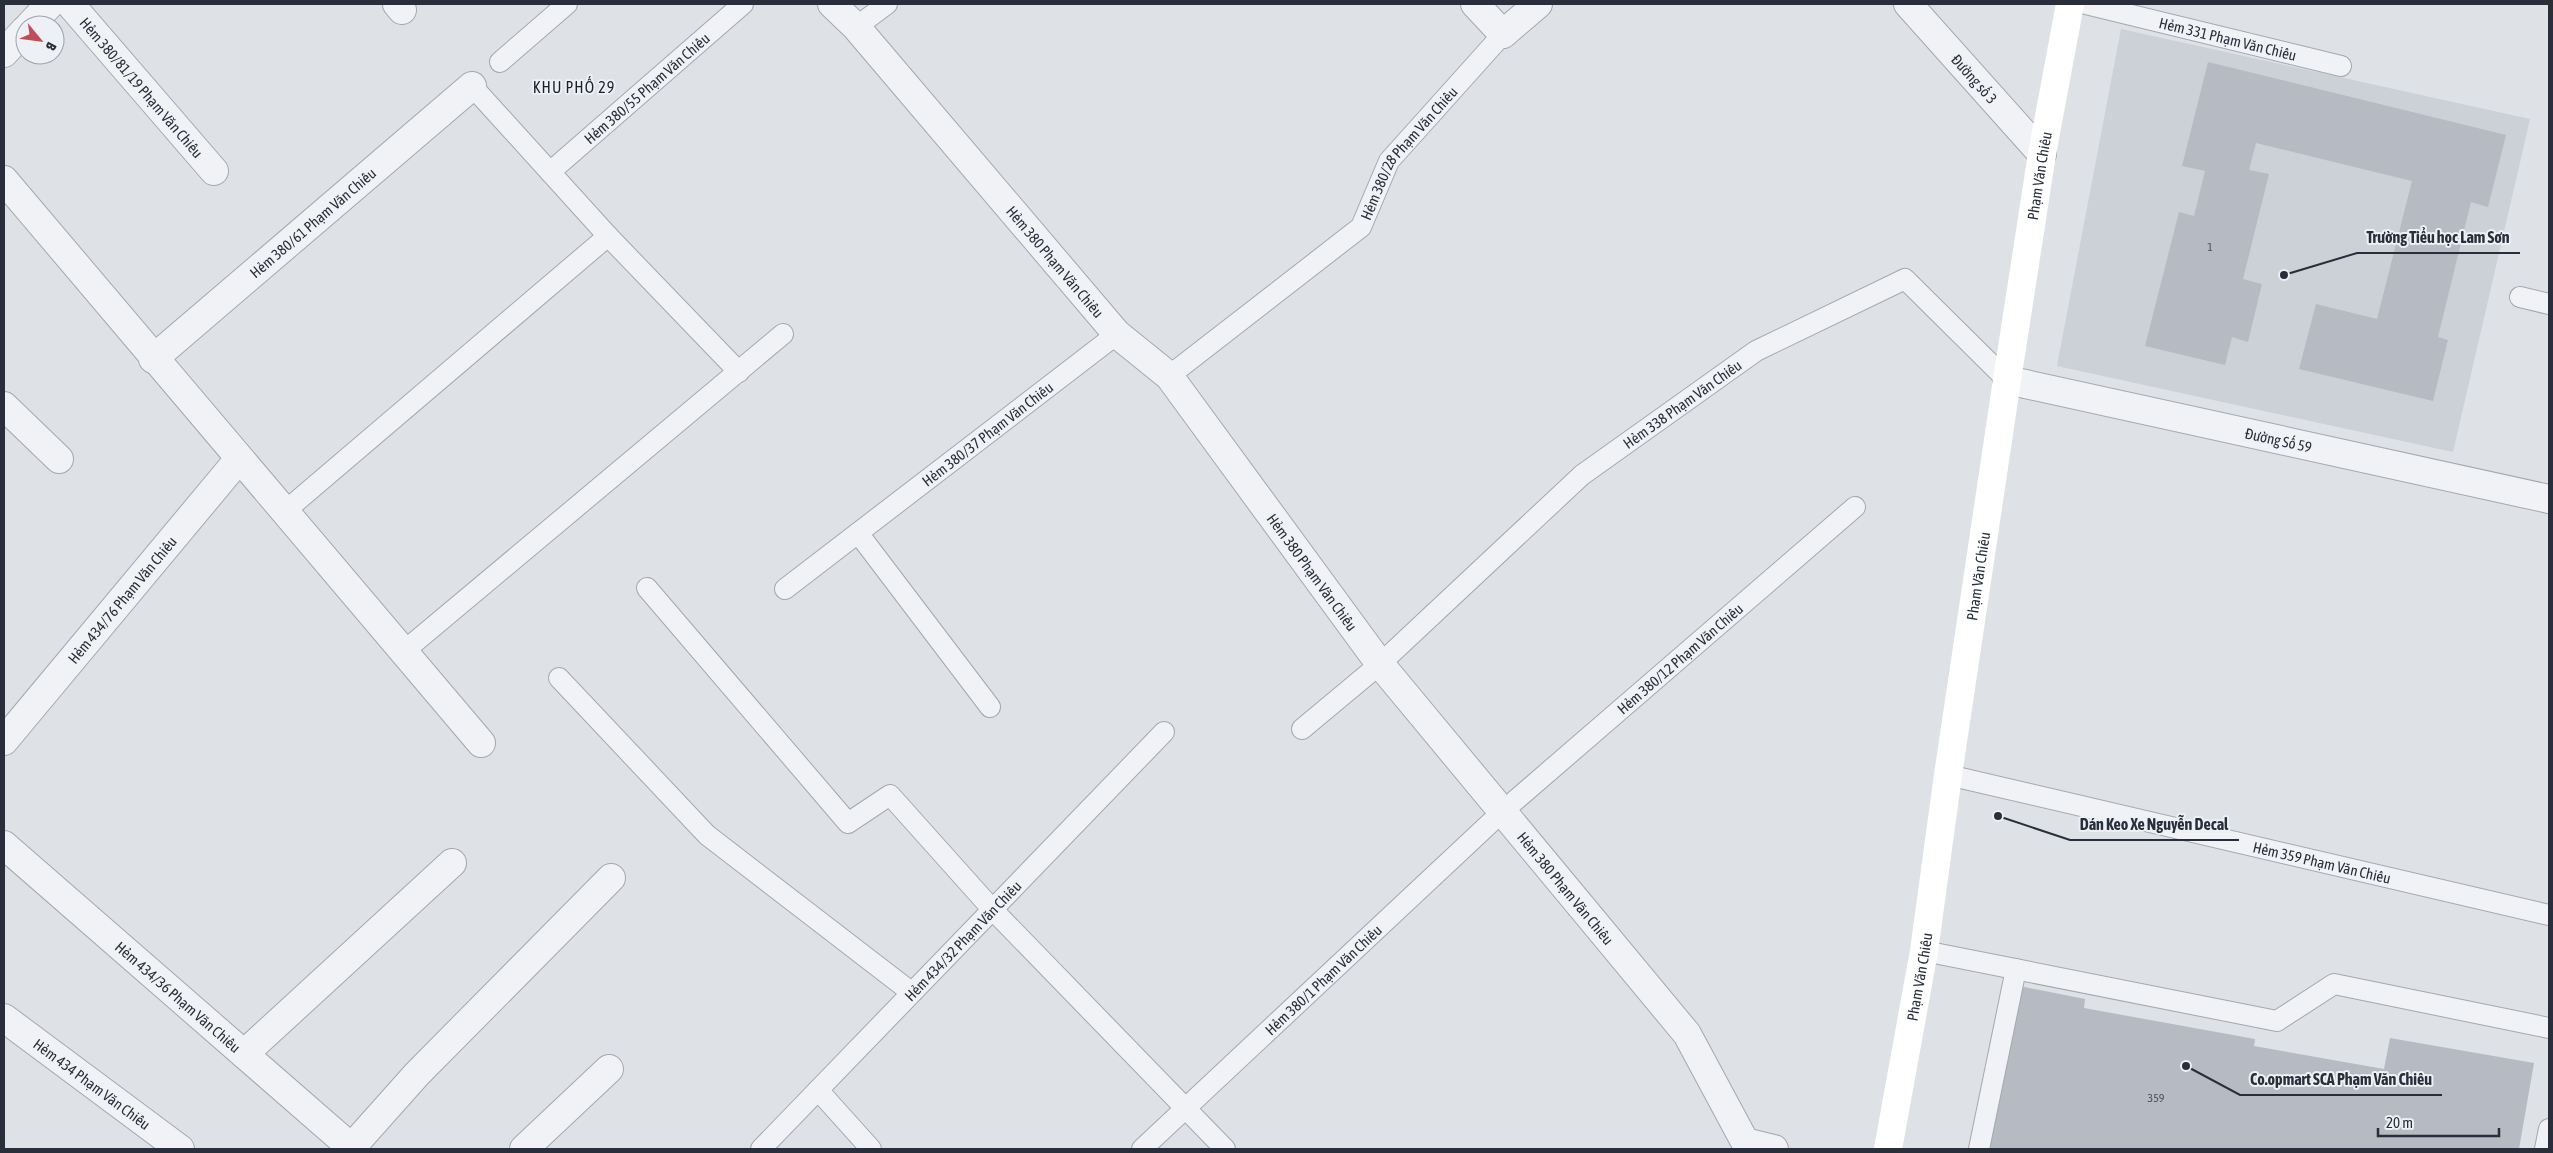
<svg xmlns="http://www.w3.org/2000/svg" width="2553" height="1153" font-family="'Asap Condensed',sans-serif">
	<style>
		.built { fill: #ccd0d7 }
		.building { fill: #b6bac2 }
		.lines { fill: none; stroke-linecap: round; stroke-linejoin: round }
		.service-casing { stroke: #a4a8af; stroke-width: 22 }
		.minor-casing { stroke: #a4a8af; stroke-width: 30 }
		.service { stroke: #f0f2f5; stroke-width: 20 }
		.minor { stroke: #f0f2f5; stroke-width: 28 }
		.secondary { stroke: #fff; stroke-width: 28 }
		.labels { text-anchor: middle; dominant-baseline: central; stroke-width: 4; stroke-linejoin: round; paint-order: stroke }
		.number-label { font-size: 12px; fill: #4c525d }
		.street-label { font-size: 15px; fill: #282f3b; stroke: #edf0f4 }
		.neighbourhood-label { font-size: 16px; letter-spacing: 1px; fill: #1b202c; stroke: #edf0f4 }
		.leader { fill: none; stroke: #282f3b; stroke-width: 2 }
		.callout-dot { fill: #282f3b; stroke: #edf0f4; stroke-width: 2 }
		.callout-label { font-size: 16px; text-anchor: middle; font-weight: bold; fill: #282f3b; stroke: #edf0f4; stroke-width: 4; stroke-linejoin: round; paint-order: stroke }
	</style>
	<rect width="100%" height="100%" fill="#dee1e6"/>
	<!-- built -->
	<path class="built" d="M2121,29l409,90 -77,333 -396,-86z"/>
	<!-- building -->
	<path class="building" d="M2208,62l298,73 -18,72 -17,-5 -33,135 10,3 -15,61 -134,-32 17,-65 61,15 35,-138 -156,-38 -7,27 20,4 -26,105 19,5 -14,58 -16,-5 -7,28 -80,-19 34,-134 15,4 11,-45 -23,-5z
		M2019,986l66,13 -1,9 171,31 -1,7 130,23 6,-31 144,25 -15,86h-530z"/>
	<g class="lines">
		<!-- service casing -->
		<g class="service-casing">
			<g id="service">
				<path id="s1" d="M2086,4l255,62"/>
				<path d="M856,27l31,-23"/>
				<path d="M500,62l67,-58"/>
				<path d="M472,86l136,150 131,136"/>
				<path id="s2" d="M550,172l193,-168"/>
				<path d="M2520,297l29,7"/>
				<path id="s3" d="M1169,376l192,-149 28,-66 114,-127"/>
				<path d="M284,512l324,-276"/>
				<path d="M858,533l132,174"/>
				<path d="M647,588l201,235 42,-28 102,114 233,240"/>
				<path id="s4" d="M785,589l332,-255"/>
				<path d="M403,652l380,-318"/>
				<path d="M559,678l148,157 204,157"/>
				<path id="s5" d="M1302,729l78,-65 202,-189 174,-124 149,-72 102,101"/>
				<path id="s6" d="M1948,775l601,140"/>
				<path d="M1924,951l353,70 57,-37 215,44"/>
				<path d="M818,1090l53,59"/>
				<path id="s7" d="M761,1149l403,-417"/>
				<path id="s8" d="M1142,1149l361,-338 352,-304"/>
				<path d="M1979,1149l37,-180"/>
				<path d="M2545,1149l4,-20"/>
			</g>
		</g>
		<!-- minor casing -->
		<g class="minor-casing">
			<g id="minor">
				<path id="s9" d="M70,4l144,167"/>
				<path d="M397,4l5,6"/>
				<path id="s10" d="M832,4l24,23 261,307 52,42 211,288 307,370 58,108 29,7"/>
				<path d="M1475,4l28,30 35,-30"/>
				<path id="s11" d="M1908,4l134,150"/>
				<path d="M30,25l20,-21"/>
				<path d="M4,53l21,-23"/>
				<path d="M4,180l477,563"/>
				<path id="s12" d="M153,359l319,-273"/>
				<path id="s13" d="M2007,380l542,119"/>
				<path d="M4,406l55,53"/>
				<path id="s14" d="M4,741l235,-282"/>
				<path id="s15" d="M4,845l349,304"/>
				<path id="s16" d="M4,1018l176,131"/>
				<path d="M244,1054l208,-191"/>
				<path d="M351,1148l66,-74 194,-196"/>
				<path d="M524,1149l85,-80"/>
			</g>
		</g>
		<!-- service -->
		<use href="#service" class="service"/>
		<!-- minor -->
		<use href="#minor" class="minor"/>
		<!-- secondary -->
		<path class="secondary" id="s17" d="M1888,1149l36,-198 24,-176 59,-395 35,-226 28,-150"/>
	</g>
	<g class="labels">
		<!-- number labels -->
		<g class="number-label">
			<text x="2210" y="247">1</text>
			<text x="2156" y="1098">359</text>
		</g>
		<!-- street labels -->
		<g class="street-label">
			<text stroke="none"><textPath href="#s1" startOffset="146">Hẻm 331 Phạm Văn Chiêu</textPath></text>
			<text stroke="none"><textPath href="#s11" startOffset="100">Đường số 3</textPath></text>
			<text stroke="none"><textPath href="#s9" startOffset="110">Hẻm 380/81/19 Phạm Văn Chiêu</textPath></text>
			<text stroke="none"><textPath href="#s2" startOffset="128">Hẻm 380/55 Phạm Văn Chiêu</textPath></text>
			<text stroke="none"><textPath href="#s3" startOffset="332">Hẻm 380/28 Phạm Văn Chiêu</textPath></text>
			<text stroke="none"><textPath href="#s17" startOffset="985">Phạm Văn Chiêu</textPath></text>
			<text stroke="none"><textPath href="#s12" startOffset="210">Hẻm 380/61 Phạm Văn Chiêu</textPath></text>
			<text stroke="none"><textPath href="#s10" startOffset="341">Hẻm 380 Phạm Văn Chiêu</textPath></text>
			<text stroke="none"><textPath href="#s5" startOffset="501">Hẻm 338 Phạm Văn Chiêu</textPath></text>
			<text stroke="none"><textPath href="#s4" startOffset="255">Hẻm 380/37 Phạm Văn Chiêu</textPath></text>
			<text stroke="none"><textPath href="#s13" startOffset="278">Đường Số 59</textPath></text>
			<text stroke="none"><textPath href="#s10" startOffset="746">Hẻm 380 Phạm Văn Chiêu</textPath></text>
			<text stroke="none"><textPath href="#s17" startOffset="580">Phạm Văn Chiêu</textPath></text>
			<text stroke="none"><textPath href="#s14" startOffset="184">Hẻm 434/76 Phạm Văn Chiêu</textPath></text>
			<text stroke="none"><textPath href="#s8" startOffset="728">Hẻm 380/12 Phạm Văn Chiêu</textPath></text>
			<text stroke="none"><textPath href="#s6" startOffset="384">Hẻm 359 Phạm Văn Chiêu</textPath></text>
			<text stroke="none"><textPath href="#s10" startOffset="1151">Hẻm 380 Phạm Văn Chiêu</textPath></text>
			<text stroke="none"><textPath href="#s7" startOffset="290">Hẻm 434/32 Phạm Văn Chiêu</textPath></text>
			<text stroke="none"><textPath href="#s17" startOffset="175">Phạm Văn Chiêu</textPath></text>
			<text stroke="none"><textPath href="#s8" startOffset="248">Hẻm 380/1 Phạm Văn Chiêu</textPath></text>
			<text stroke="none"><textPath href="#s15" startOffset="231">Hẻm 434/36 Phạm Văn Chiêu</textPath></text>
			<text stroke="none"><textPath href="#s16" startOffset="110">Hẻm 434 Phạm Văn Chiêu</textPath></text>
		</g>
		<!-- neighbourhood labels -->
		<g class="neighbourhood-label">
			<text x="574" y="87">KHU PHỐ 29</text>
		</g>
	</g>
	<!-- callouts -->
	<path class="leader" d="M2284 275L2357 253H2520M1998 816L2070 840H2239M2186 1066L2240 1095H2442"/>
	<g class="callout-dot">
		<circle cx="2284" cy="275" r="5"/>
		<circle cx="1998" cy="816" r="5"/>
		<circle cx="2186" cy="1066" r="5"/>
	</g>
	<g class="callout-label">
		<text x="2438" y="243">Trường Tiểu học Lam Sơn</text>
		<text x="2154" y="830">Dán Keo Xe Nguyễn Decal</text>
		<text x="2341" y="1085">Co.opmart SCA Phạm Văn Chiêu</text>
	</g>
	<!-- border -->
	<rect width="2553" height="1153" fill="none" stroke="#282f3b" stroke-width="10"/>
	<!-- north arrow -->
	<g transform="translate(40 40) rotate(119)"><circle r="24" fill="#edf0f4" stroke="#9ea3aa"/>
	<path d="M0-4L9 19L0 12L-9 19Z" fill="#c24c59"/>
	<text y="-8" font-size="14" font-weight="bold" text-anchor="middle" fill="#282f3b">B</text>
	</g>
	<!-- scale -->
	<path d="M2378 1128v8h121v-8" fill="none" stroke="#282f3b" stroke-width="2.5"/>
	<text x="2386" y="1128" font-size="15" fill="#282f3b" stroke="#edf0f4" stroke-width="4" paint-order="stroke">20 m</text>
</svg>
